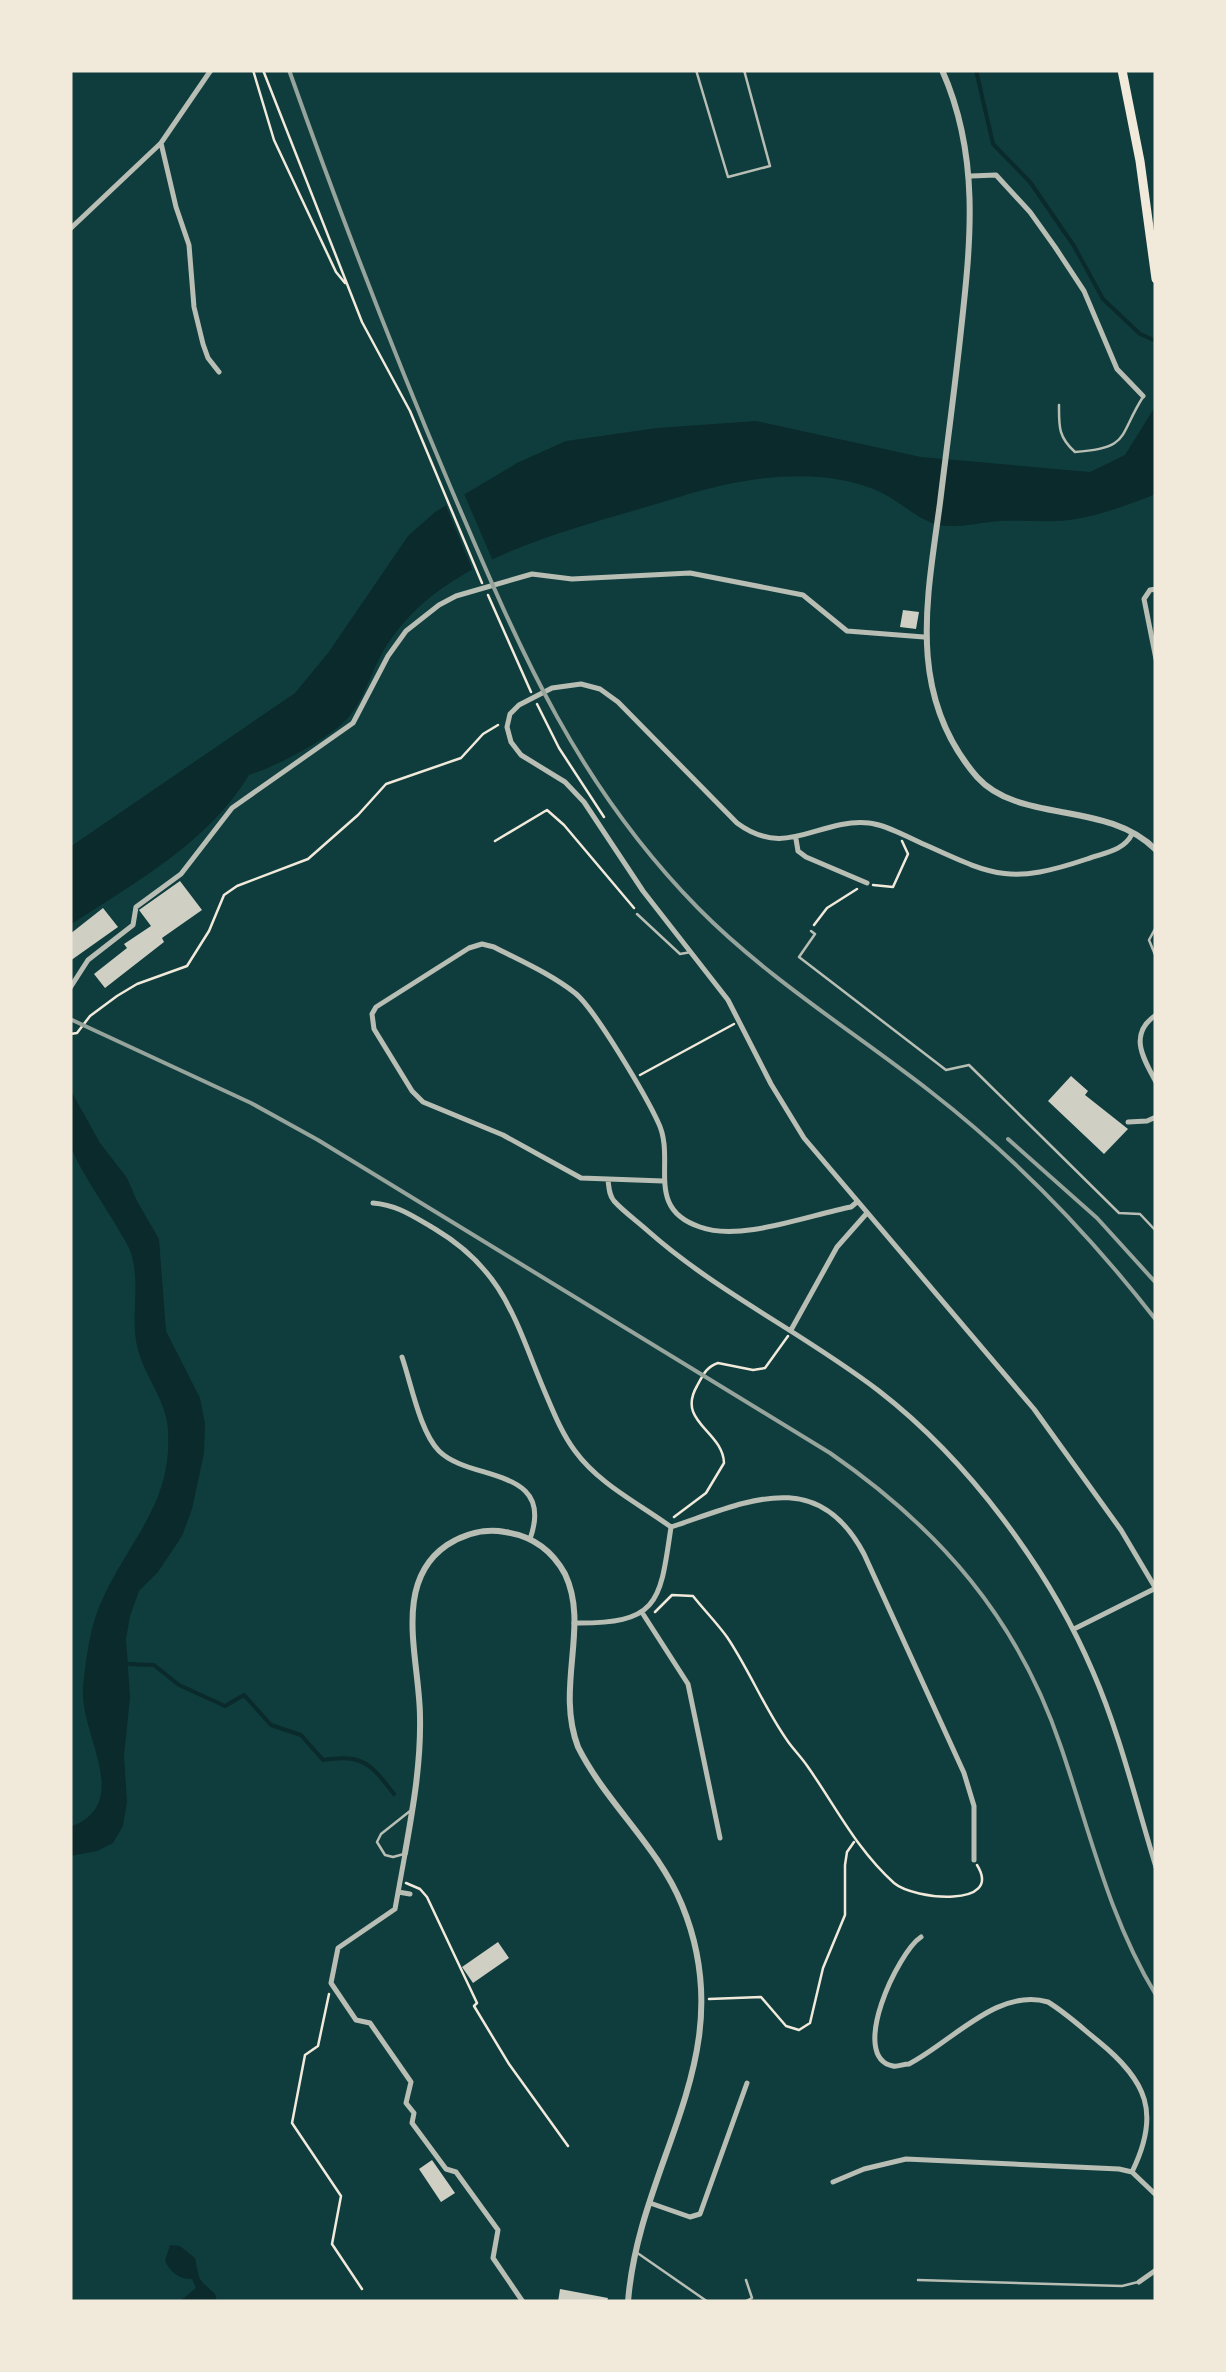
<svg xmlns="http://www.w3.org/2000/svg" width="1226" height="2372" font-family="Quicksand,sans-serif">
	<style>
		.water { fill: #0a2a2b }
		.pier { fill: #0f3d3e }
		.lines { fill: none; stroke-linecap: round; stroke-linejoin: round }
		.stream { stroke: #0a2a2b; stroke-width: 4 }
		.building { fill: #cfcfc3 }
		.path { stroke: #f1e9da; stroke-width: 2.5 }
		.service { stroke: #b8beb3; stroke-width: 2.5 }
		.minor { stroke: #b8beb3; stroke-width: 5 }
		.tertiary { stroke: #b8beb3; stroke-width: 6 }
		.primary { stroke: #f1e9da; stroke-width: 9 }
		.rail { stroke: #97a49c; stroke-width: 4 }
	</style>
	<rect width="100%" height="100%" fill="#0f3d3e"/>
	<!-- water -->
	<path class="water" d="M1156,405v89c-28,11 -57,22 -87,26 -23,3 -46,0 -69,1 -17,1 -36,6 -53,5 -25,-1 -45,-24 -67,-34 -61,-28 -140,-14 -201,5 -82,26 -177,45 -246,98 -21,16 -42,40 -54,64 -10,19 -17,44 -32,60 -18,20 -72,48 -98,56 -39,66 -116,109 -179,150v-78l225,-154 33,-40 80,-117 27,-24 82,-49 49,-22 91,-13 99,-7 165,36 169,15 35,-17z
		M70,1089l30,54 27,35 10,23 22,38 7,92 34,67 5,26 -1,29 -12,56 -10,27 -24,36 -19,19 -9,25 -4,23 4,58 -6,59 3,46 -4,24 -10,17 -16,8 -27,5v-29c65,-24 9,-92 13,-140 3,-30 7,-62 20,-89 28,-61 69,-94 65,-167 -1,-31 -24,-54 -31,-85 -7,-31 5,-68 -8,-98 -11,-24 -57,-87 -59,-106 -2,-17 0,-36 0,-53z
		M170,2245l10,1 15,12c5,25 2,19 20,36l2,8h-38l17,-14 -4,-9c-13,0 -21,-6 -27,-18z"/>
	<!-- pier -->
	<path class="pier" d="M462,489l33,77 -20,10 -31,-75z"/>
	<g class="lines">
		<!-- stream -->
		<path class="stream" d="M976,70l17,74 37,38 44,64 29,53 37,35 16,7
			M127,1664l27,1 25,20 46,21 19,-11 27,30 30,10 22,25c40,-6 47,3 71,34"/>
	</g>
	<!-- building -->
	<path class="building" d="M903,610l16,2 -3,17 -16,-2z
		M180,881l22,29 -40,28 2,4 -59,46 -11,-14 33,-26 -3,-4 27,-18 -12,-16z
		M103,908l15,19 -48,34v-27z
		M1071,1076l17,15 -3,4 43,34 -24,25 -56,-53z
		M498,1942l11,16 -36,25 -11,-16z
		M432,2160l23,33 -14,9 -22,-33z
		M560,2289l48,9 -1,4h-49z"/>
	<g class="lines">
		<!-- path -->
		<path class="path" d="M253,70l21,70 62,132 9,11
			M263,70l99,252 48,89 72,172
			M488,595l43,97
			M537,704l22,44 45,69
			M495,841l52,-31 17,15 70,83
			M873,885l20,2 15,-33 -6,-13
			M814,925l13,-17 30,-19
			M70,1034l7,-1 13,-17 27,-20 20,-12 50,-18 22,-35 15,-36 13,-9 71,-27 50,-44 28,-31 75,-26 22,-24 15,-9
			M640,1075l94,-51
			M674,1517l32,-24 18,-30c-1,-32 -48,-41 -27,-77 6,-11 9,-19 21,-23l35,7 12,-2 23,-32
			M655,1612l17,-17 21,1c11,14 24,27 34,41 23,34 38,73 62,106 6,8 13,15 19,24 28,40 49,83 86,116 20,17 110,25 83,-18
			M406,1883l14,6 7,8 50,106 -3,3 35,58 59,82
			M329,1994l-11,52 -13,9 -13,68 49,73 -9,48 30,45
			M709,1999l52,-2 25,29 13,4 11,-7 13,-55 22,-53v-50l2,-13 7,-10"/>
		<!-- service -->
		<path class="service" d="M696,70l32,107 42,-11 -26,-96
			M1059,405c0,21 -1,32 16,47 56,-4 43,-16 68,-55
			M637,914l43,40 11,-2
			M1156,927l-7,13 7,17
			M811,931l4,3 -16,23 147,113 23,-5 150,148 21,1 16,17
			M404,1854l-11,3 -8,-2 -8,-13 4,-8 29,-23
			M636,2252l72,50
			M918,2280l204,6 16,-4
			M744,2302l8,-4 -6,-18"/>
		<!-- minor -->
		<path class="minor" d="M161,143l15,64 13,38 5,62 9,37 5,14 11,14
			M971,176l25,-1 34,37 25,35 29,44 33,78 26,27
			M70,229l91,-86 50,-73
			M1156,589l-6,1 -6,9 12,60
			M1132,834c-8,17 -29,19 -45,25 -80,27 -95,16 -168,-17 -16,-7 -33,-17 -50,-19 -51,-5 -82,37 -132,0l-119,-121 -18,-13 -19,-5 -29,4 -33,17 -9,9 -3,13 4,15 10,13 44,27 19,20 59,89 85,109 43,84 33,54 230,271 87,121 35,59
			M796,839l2,12 8,6 61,26
			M70,988l18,-28 45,-35 3,-18 45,-33 51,-66 121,-85 35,-67 18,-25 33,-26 17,-9 76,-22 40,5 118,-6 113,22 44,36 77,6
			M1156,1015c-28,19 -13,43 0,67
			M1128,1122l19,-1 9,-4
			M608,1180c1,8 1,15 6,21 10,11 23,20 34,30 70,62 157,103 231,160 89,69 170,178 214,281 27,62 43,130 63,195
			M663,1181l-82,-3 -78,-43 -80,-33 -11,-11 -38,-62 -2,-15 4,-7 93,-59 13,-4 12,3c27,14 57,27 81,46 20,16 71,103 83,129 19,38 -15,86 42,105 40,15 109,-12 151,-20l6,-5
			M373,1203c25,2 41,14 62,26 72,43 81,96 112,168 8,19 16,38 28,54 24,33 63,52 96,76
			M791,1330l46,-83 30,-34
			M402,1357c9,26 18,75 37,94 31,31 117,15 91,88
			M643,1614l45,70 32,154
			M574,1623c85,1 86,-20 97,-96 76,-25 146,-62 193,27l100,219 10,33v54
			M1074,1629l82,-41
			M405,1854l-10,55 -57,39 -7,35 25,37 14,3 41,59 -5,21 8,10 -2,10 34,46 10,3 42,58 -5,28 30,44
			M398,1892l12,2
			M921,1937c-23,15 -73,120 -28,129 5,1 10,-2 16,-2 43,-22 89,-77 139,-62 18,11 34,26 50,39 49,40 63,72 34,131
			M833,2182l31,-13 42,-10 213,10 13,3 24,23
			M650,2203l40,14 10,-3 47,-131
			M1139,2282l17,-12"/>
		<!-- tertiary -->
		<path class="tertiary" d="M942,70c38,85 29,170 19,260 -6,57 -14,115 -21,173 -13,96 -34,192 37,274 42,47 130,23 179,73
			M405,1853c8,-45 16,-90 15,-136 0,-56 -29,-134 27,-172 17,-11 38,-17 58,-13 27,4 47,18 60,42 25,52 -10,113 13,173 28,56 80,99 104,158 62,151 -43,254 -54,397"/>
		<!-- primary -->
		<path class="primary" d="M1122,70l18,91 16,118"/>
		<!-- rail -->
		<path class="rail" d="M289,70c50,141 103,279 161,416 68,159 124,296 248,422 69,70 156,124 233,184 85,66 159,143 225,228
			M70,1019l181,84 67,37 512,313c110,76 188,166 231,294 29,85 48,171 95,248
			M1008,1139l89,79 59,65"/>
	</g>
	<!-- border -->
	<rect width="1226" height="2372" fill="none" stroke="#f1e9da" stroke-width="145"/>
</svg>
